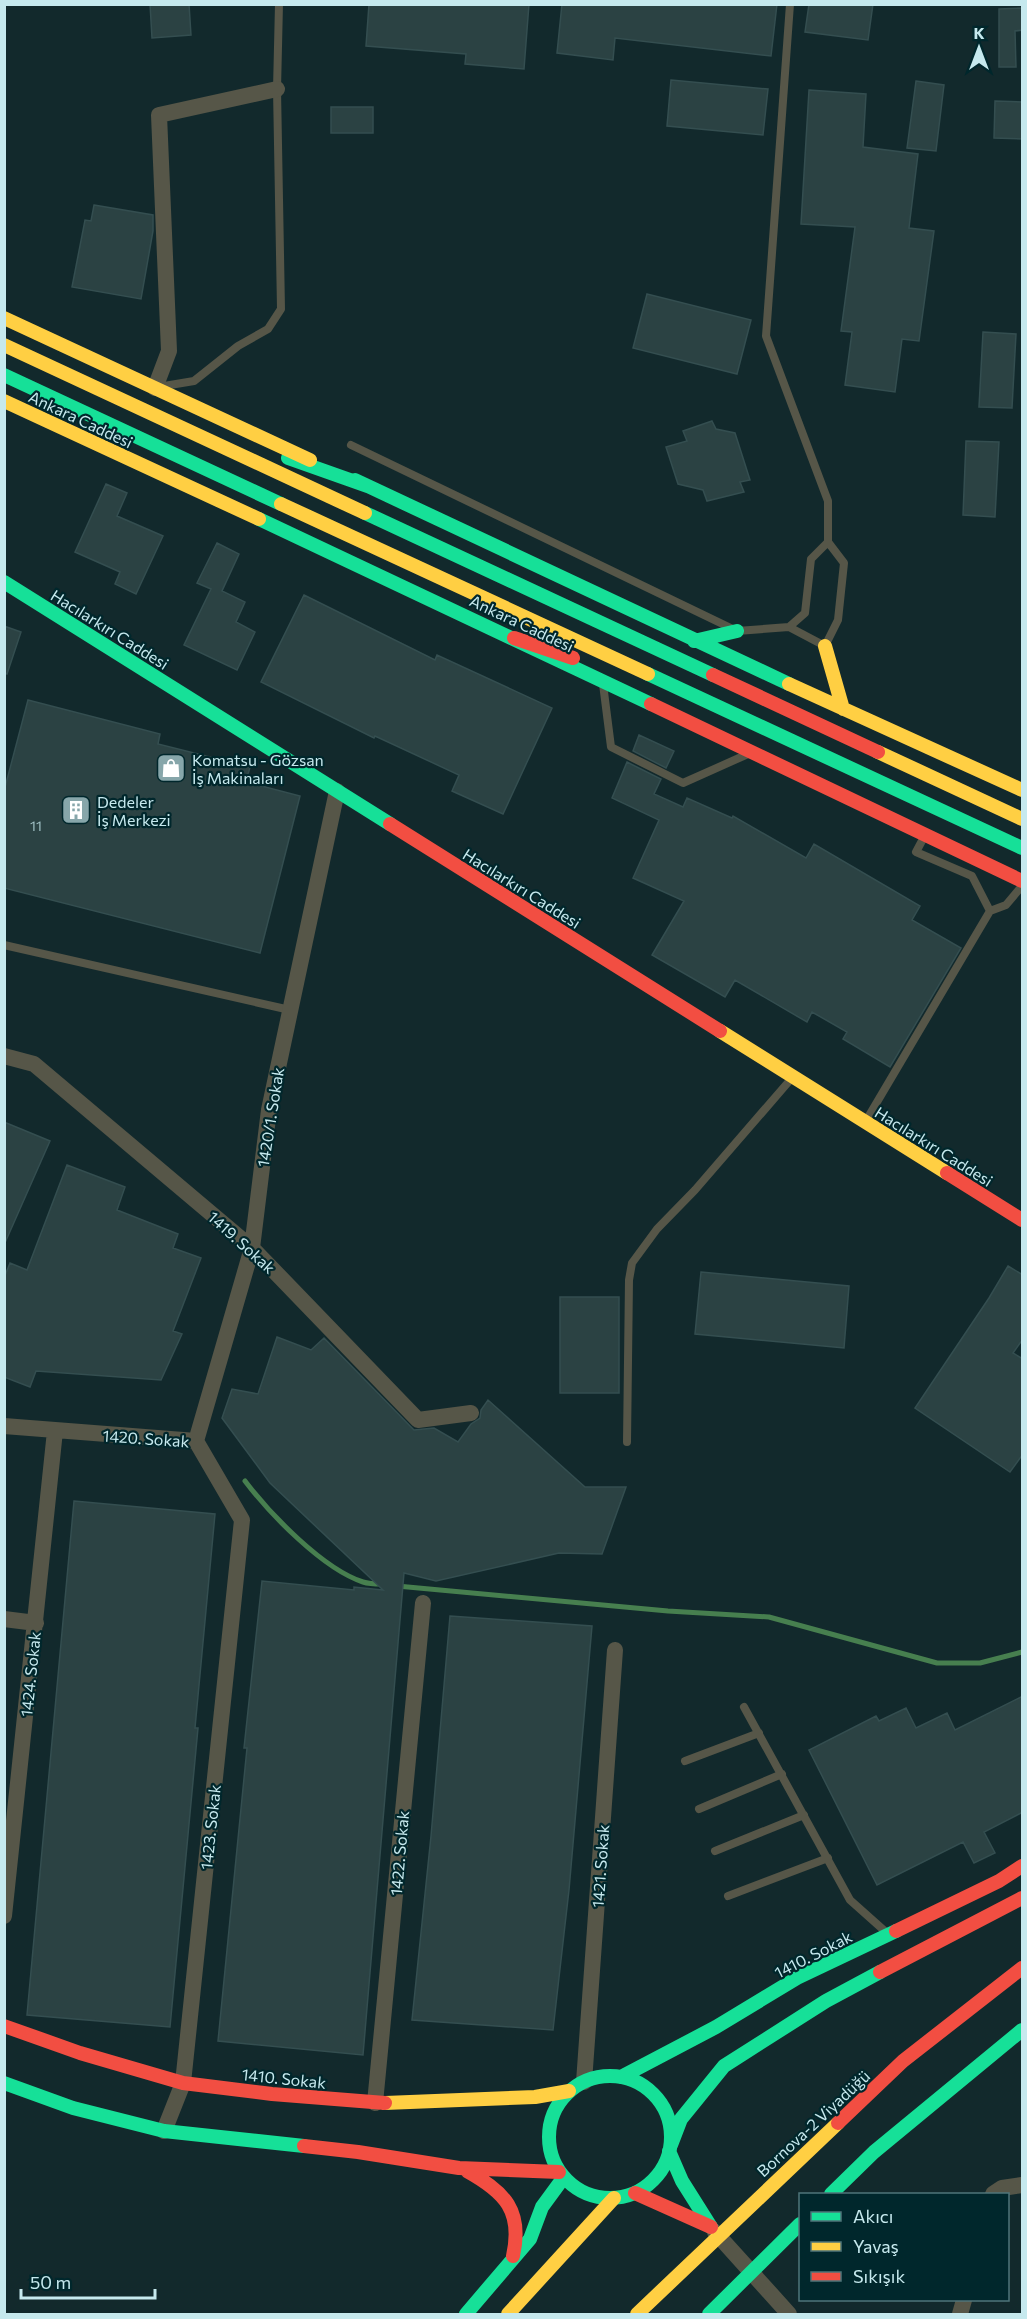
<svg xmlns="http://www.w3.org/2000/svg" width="1027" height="2319" font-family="Commissioner,sans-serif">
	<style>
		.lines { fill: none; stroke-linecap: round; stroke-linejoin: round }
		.stream { stroke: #477f4f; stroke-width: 5 }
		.building { fill: #2b4243; stroke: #344e50; stroke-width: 1.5 }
		.lane { stroke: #565648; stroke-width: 8 }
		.street { stroke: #565648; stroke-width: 16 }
		.fast { stroke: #16e098; stroke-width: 14 }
		.slow { stroke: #ffcf43; stroke-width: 14 }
		.jam { stroke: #f24e42; stroke-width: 14 }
		.labels { text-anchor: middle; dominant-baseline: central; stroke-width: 4.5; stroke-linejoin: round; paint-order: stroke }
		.number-label { font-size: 14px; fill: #9fbfc3 }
		.street-label { font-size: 16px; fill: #c6e9ee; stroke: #00272c }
		.poi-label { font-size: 16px; fill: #c6e9ee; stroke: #00272c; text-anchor: start }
	</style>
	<rect width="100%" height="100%" fill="#12292c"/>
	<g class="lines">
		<!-- stream -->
		<path class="stream" d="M245,1481c25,33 78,88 118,101 6,2 13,2 19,2
			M397,1586l271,25 101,6 168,46h43l42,-11"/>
	</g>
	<!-- building -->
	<path class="building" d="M150,4h39l2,31 -39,3z
		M369,4h160l-5,65 -59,-5 1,-10 -100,-8z
		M562,4h215l-6,52 -156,-18 -2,22 -56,-7z
		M809,4h64l-5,36 -63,-8z
		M1023,8v22l-8,1 1,36h-17v-58z
		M671,80l97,9 -5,46 -96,-9z
		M916,81l28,4 -8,66 -29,-3z
		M809,90l57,4 -3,53 55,7 -9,74 25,3 -15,110 -17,-2 -7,53 -50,-7 7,-53 -11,-1 14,-104 -54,-3z
		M995,101l28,1 -1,37 -28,-1z
		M331,107h42v26h-42z
		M94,205l59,10v16l-12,68 -69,-12 13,-67 6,1z
		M647,294l104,26 -14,54 -104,-26z
		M983,332l33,2 -4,74 -33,-1z
		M712,421l4,8 19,4 15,47 -10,2 4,10 -37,9 -4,-11 -25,-6 -12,-37 21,-6 -4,-10z
		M966,441l33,1 -4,75 -32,-2z
		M106,484l21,9 -10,23 46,20 -27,58 -21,-10 5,-12 -45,-20z
		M217,543l22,11 -17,37 23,11 -9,20 19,10 -18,38 -53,-25 27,-56 -14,-6z
		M304,595l131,65 2,-5 115,53 -49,106 -51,-23 7,-16 -84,-39 -1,2 -113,-56z
		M4,626l17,6 -14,42 -3,-1z
		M28,700l132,34 -2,10 92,23 -4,15 54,14 -40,157 -256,-65v-97z
		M639,735l35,16 -8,17 -33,-17z
		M627,762l34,17 -7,15 29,13 4,-9 45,20 1,-2 73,42 8,-14 106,62 -8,14 49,28 -71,119 -47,-28 4,-7 -35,-20 -5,10 -72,-42 -10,17 -73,-42 32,-54 -51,-23 26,-58 -47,-22z
		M4,1122l46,19 -46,104z
		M67,1165l58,22 -8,23 61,24 -5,14 28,10 -28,73 9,3 -21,46 -125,-9 -6,16 -26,-10v-99l6,-15 17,7z
		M1008,1266l15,9v64l-10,14 10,6v95l-13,18 -95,-64 74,-110z
		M701,1272l148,14 -5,62 -149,-14z
		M560,1297h59v96h-59z
		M277,1337l34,13 13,-12 90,92 20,-2 24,14 13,-18 9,-6 1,-8 7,-10 97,87h41l-24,67 -43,-1 -123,28 -32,-8 -41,482 -145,-14 29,-293h-3l18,-167 92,9v-3l29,3 -113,-107 -48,-65 10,-29 26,5z
		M74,1501l141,13 -20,214h3l-28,299 -143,-12z
		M450,1616l142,10 -23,264 -16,140 -141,-10 19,-184z
		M1023,1696v116l-39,20 11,21 -21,10 -11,-21 -86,43 -68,-135 67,-34 3,5 27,-13 10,20 31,-15 8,17z"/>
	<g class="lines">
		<!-- lane -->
		<path class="lane" d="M790,4l-24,332 62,165v41
			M164,386l30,-5 44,-35 30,-17 13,-20 -4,-220 2,-85
			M351,445l386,186 52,-4 36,19 13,-26 6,-57 -16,-21 -17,17 -6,54 -16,14
			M603,684l8,63 72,36 65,-29
			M924,837l-8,15 56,24 18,35
			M4,945l286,65
			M867,1119l123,-208 16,-6 16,-19
			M627,1442l2,-162 3,-17 25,-34 38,-39 96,-111
			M744,1707l106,193 37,33
			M685,1761l74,-28
			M699,1809l83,-35
			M715,1851l89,-36
			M728,1896l100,-38"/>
		<!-- street -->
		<path class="street" d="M155,388l14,-37 -10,-236 118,-26
			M4,1056l30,8 218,184 166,172 53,-7
			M4,1426l192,15
			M196,1441l56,-193 17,-138 68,-319
			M4,1619l32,4
			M4,1916l51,-485
			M584,2082l31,-432
			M375,2103l48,-500
			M164,2131l19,-48 59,-563 -46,-79
			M993,2194l9,-6 20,-3
			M715,2232l74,82
			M960,2314l4,-14"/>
		<!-- fast -->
		<path class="fast" d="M4,375l277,129
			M288,458l82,29
			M355,480l434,204
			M365,513l348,162
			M259,519l392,185
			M4,582l386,242
			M694,641l43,-10
			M648,674l374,174
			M549 2137a61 61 0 1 1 122 0a61 61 0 1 1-122 0Z
			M621,2077l95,-50 81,-49 99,-47
			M4,2083l69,25 91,23 140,15
			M671,2145l10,-26 43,-53 102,-65 54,-29
			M669,2151l13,30 29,46
			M831,2194l43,-42 148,-122
			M466,2314l64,-75 12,-32 22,-30
			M709,2314l91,-90"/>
		<!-- slow -->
		<path class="slow" d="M4,318l306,142
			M4,345l361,168
			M4,401l255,118
			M281,504l367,170
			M825,646l18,63
			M789,684l233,106
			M878,752l144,67
			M720,1031l227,142
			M385,2103l150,-6 34,-6
			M508,2314l106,-116
			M637,2314l201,-191"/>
		<!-- jam -->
		<path class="jam" d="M514,638l59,20
			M713,675l165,77
			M651,704l371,177
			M390,824l330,207
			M947,1173l75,47
			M896,1931l103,-50 23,-15
			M880,1972l142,-74
			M4,2026l76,27 103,30 89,11 113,9
			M838,2123l65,-62 119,-93
			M304,2146l54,6 101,16 100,4
			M467,2171c38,21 56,40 46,85
			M635,2193l76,34"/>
	</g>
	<!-- icons -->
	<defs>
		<g id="shop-square" transform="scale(1.5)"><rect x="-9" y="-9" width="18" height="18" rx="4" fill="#87a6aa" stroke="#00272c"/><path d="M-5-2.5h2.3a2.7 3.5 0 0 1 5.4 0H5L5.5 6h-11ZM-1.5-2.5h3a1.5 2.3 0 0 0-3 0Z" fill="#fff"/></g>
		<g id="building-square" transform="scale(1.5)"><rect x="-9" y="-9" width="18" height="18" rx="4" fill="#87a6aa" stroke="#00272c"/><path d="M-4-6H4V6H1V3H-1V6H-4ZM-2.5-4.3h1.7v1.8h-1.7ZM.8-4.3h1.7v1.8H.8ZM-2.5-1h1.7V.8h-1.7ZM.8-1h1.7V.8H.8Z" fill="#fff"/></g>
	</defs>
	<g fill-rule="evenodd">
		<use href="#shop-square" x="171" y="768"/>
		<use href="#building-square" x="76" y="810"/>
	</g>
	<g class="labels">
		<!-- number labels -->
		<g class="number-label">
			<text x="36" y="825">11</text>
		</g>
		<!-- street labels -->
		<g class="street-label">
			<text transform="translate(81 419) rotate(25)">Ankara Caddesi</text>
			<text transform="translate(522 623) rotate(25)">Ankara Caddesi</text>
			<text transform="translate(110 629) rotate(32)">Hacılarkırı Caddesi</text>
			<text transform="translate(522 888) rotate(32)">Hacılarkırı Caddesi</text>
			<text transform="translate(270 1117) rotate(-81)">1420/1. Sokak</text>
			<text transform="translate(934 1146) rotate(32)">Hacılarkırı Caddesi</text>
			<text transform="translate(242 1242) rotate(42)">1419. Sokak</text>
			<text transform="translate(146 1438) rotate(4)">1420. Sokak</text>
			<text transform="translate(30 1674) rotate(-84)">1424. Sokak</text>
			<text transform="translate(210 1827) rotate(-84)">1423. Sokak</text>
			<text transform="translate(399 1853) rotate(-85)">1422. Sokak</text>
			<text transform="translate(600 1866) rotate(-86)">1421. Sokak</text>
			<text transform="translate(813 1954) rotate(-27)">1410. Sokak</text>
			<text transform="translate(284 2078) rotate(6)">1410. Sokak</text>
			<text transform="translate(813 2123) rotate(-43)">Bornova-2 Viyadüğü</text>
		</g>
		<!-- poi labels -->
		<g class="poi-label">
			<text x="192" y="759">Komatsu - Gözsan<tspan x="192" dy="18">İş Makinaları</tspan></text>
			<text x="97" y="801">Dedeler<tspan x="97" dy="18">İş Merkezi</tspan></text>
		</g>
	</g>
	<!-- border -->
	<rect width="1027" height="2319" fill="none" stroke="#c6e9ee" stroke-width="12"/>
	<!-- legend -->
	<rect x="799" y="2193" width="210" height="108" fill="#00272c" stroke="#4f757a" stroke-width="1.5"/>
	<rect x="811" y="2212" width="30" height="9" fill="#16e098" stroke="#4f757a" stroke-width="1.5"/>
	<text x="853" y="2223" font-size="18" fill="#c6e9ee">Akıcı</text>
	<rect x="811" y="2242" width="30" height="9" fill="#ffcf43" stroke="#4f757a" stroke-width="1.5"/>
	<text x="853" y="2253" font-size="18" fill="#c6e9ee">Yavaş</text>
	<rect x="811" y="2272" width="30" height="9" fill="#f24e42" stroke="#4f757a" stroke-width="1.5"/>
	<text x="853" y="2283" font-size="18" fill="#c6e9ee">Sıkışık</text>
	<!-- north arrow -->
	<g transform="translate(979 48)" stroke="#00272c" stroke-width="4.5" paint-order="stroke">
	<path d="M0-4.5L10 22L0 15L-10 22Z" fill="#c6e9ee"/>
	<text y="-9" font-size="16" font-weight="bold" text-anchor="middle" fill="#c6e9ee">K</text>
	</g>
	<!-- scale -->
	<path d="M21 2289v9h134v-9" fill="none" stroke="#c6e9ee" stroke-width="3"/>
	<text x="30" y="2289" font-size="18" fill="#c6e9ee" stroke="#00272c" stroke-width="4.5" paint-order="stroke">50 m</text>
</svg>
